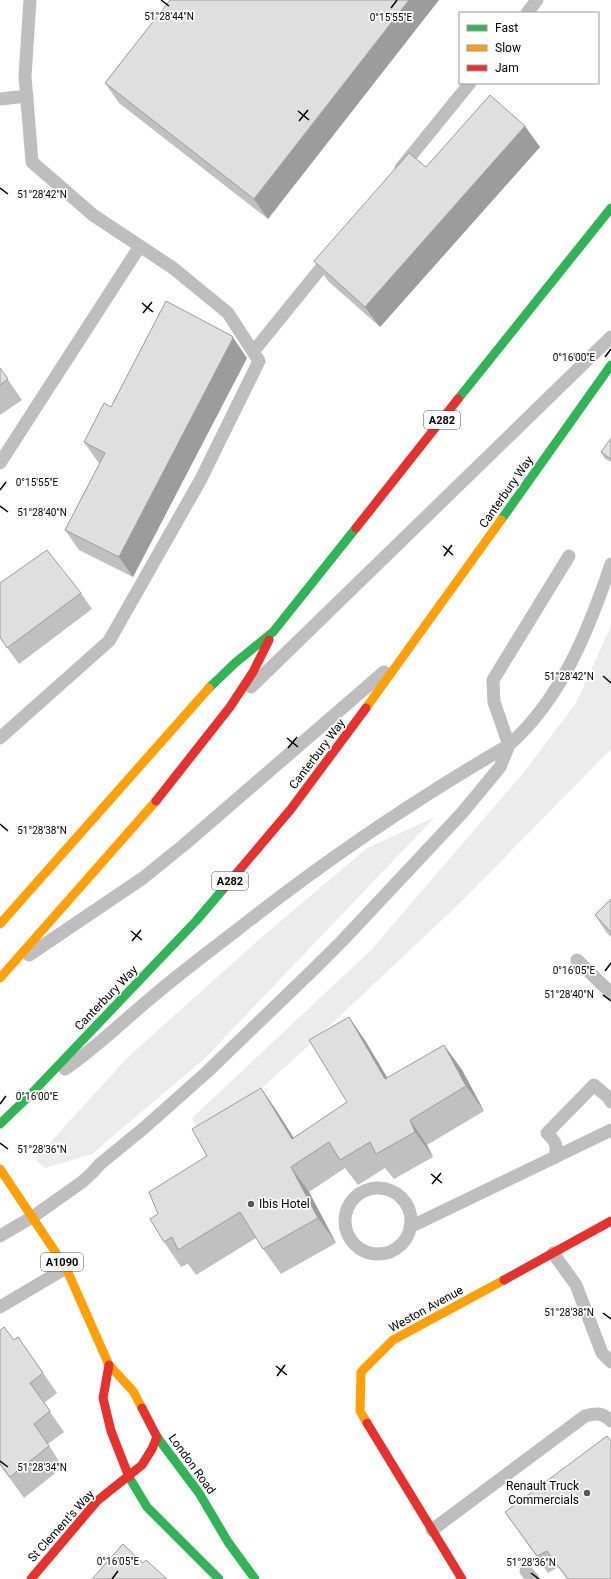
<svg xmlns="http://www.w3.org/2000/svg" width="611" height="1579" font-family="Roboto,sans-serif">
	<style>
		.green { fill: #ececec }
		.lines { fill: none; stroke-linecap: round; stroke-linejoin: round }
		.lane { stroke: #bebebe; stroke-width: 13 }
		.fast { stroke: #30b455; stroke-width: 9 }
		.slow { stroke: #ff9f0a; stroke-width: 9 }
		.jam { stroke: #e5322d; stroke-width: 9 }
		.wall { fill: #c0c0c0 }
		.shaded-wall { fill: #9c9c9c }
		.building { fill: #dfdfdf; stroke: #9c9c9c }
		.ticks { fill: none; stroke: #000; stroke-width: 1.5 }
		.poi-dot { fill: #595959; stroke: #fff; stroke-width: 1.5 }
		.labels { text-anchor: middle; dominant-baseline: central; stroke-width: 3.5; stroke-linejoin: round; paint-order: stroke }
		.shield { fill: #fff; stroke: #4c4c4c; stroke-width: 1 }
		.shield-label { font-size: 11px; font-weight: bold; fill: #000 }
		.street-label { font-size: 12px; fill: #000; stroke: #fff }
		.poi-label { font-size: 12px; fill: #000; stroke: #fff; text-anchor: start }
		.ticks-label { font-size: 10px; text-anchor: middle; fill: #000; stroke: #fff; stroke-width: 3.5; stroke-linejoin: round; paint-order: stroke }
	</style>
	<rect width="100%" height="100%" fill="#fff"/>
	<!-- green -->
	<path class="green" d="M611,626v123l-148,151 -156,147 -104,94 -11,-23 179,-168 153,-178 52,-69z
		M435,817l-231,242 -112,95 -47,14 -10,-9 92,-101 136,-122 104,-88z"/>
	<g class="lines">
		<!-- lane -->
		<path class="lane" d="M527,13l10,-13
			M0,99l27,-3
			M401,168l69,-85
			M253,352l77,-95
			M0,463l140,-217
			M251,687l360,-350
			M0,738l109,-97 92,-162 58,-118 -31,-48 -55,-45 -80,-53 -61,-53 -7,-86 5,-76
			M29,955l114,-77 42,-34 199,-172
			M577,960l34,33
			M65,1069c31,-21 58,-48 86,-71 28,-24 57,-46 86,-68 86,-68 177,-130 272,-185 53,-47 80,-116 102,-181
			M554,1158c5,-12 1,-17 -7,-25l47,-48 14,12 3,5
			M345 1221a33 33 0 1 1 66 0a33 33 0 1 1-66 0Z
			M410,1227l201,-97
			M0,1236l34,-20 48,-34 11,-10 7,-8 44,-36 63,-56 109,-105 26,-26 120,-128 38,-46 9,-22 -15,-43 -1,-22 76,-124
			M553,1253l23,32 26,68 9,9
			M0,1307l66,-39
			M432,1530l153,-114c11,-3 17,-4 26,5
			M526,1571l7,8"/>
		<!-- fast -->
		<path class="fast" d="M458,399l153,-191
			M501,520l110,-155
			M209,688l26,-25 38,-31 83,-104
			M0,1124l31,-30 165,-173 29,-34
			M157,1437l42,56 29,49 27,37
			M129,1477l18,30 72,72"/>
		<!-- slow -->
		<path class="slow" d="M366,708l135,-188
			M0,924l209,-236
			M0,978l156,-177
			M0,1169l66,99 43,97 24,26 9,17
			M367,1423l-7,-12 1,-39 32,-32 111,-60"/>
		<!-- jam -->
		<path class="jam" d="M356,528l102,-129
			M156,801l74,-94 23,-35 16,-32
			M225,887l66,-78 75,-101
			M504,1280l107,-59
			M109,1365l-6,33 8,33 18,46
			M367,1423l95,156
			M31,1579l66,-78 45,-36 10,-16 5,-12 -15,-29"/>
	</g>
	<!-- wall -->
	<path class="wall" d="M170,0l98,219 -149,-116 -14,-20z
		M540,147l-160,180 -52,-46 -14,-20 112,-94z
		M247,358l-114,219 -54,-27 -14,-20 35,-67 -2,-1 -14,-20z
		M0,368l22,32 -22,15z
		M611,438v24l-6,-3 -4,-7z
		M0,583l81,10 11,16 -73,55 -19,-26z
		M611,899v38l-5,-5 -11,-17z
		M349,1017l17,25 21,36 57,-33 18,25 22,41 -57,34 6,12 -39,22 -9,-11 -27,17 -13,-17 -36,24 27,51 -55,31 -18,-25 -7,-11 -60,37 -8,-11 -7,3 -17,-25 -6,-28 49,-58 54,-68 17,25 15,25 54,-36z
		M0,1330l14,10 4,-3 39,56 -13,10 20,29 -16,12 15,23 -39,31 -24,-33z
		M505,1512l106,67h-44l-9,-12 -10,6z"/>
	<!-- shaded-wall -->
	<path class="shaded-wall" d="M409,0h30l-171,219 -14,-20z
		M525,126l15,21 -160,180 -15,-20z
		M232,336l15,22 -114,219 -14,-20z
		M349,1017l17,25 37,62 -18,-25z
		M444,1045l18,25 22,41 -18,-25z
		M261,1088l17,25 28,44 -14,-18z
		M410,1120l17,25 6,12 -18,-25z
		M291,1167l18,25 27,51 -18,-25z"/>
	<!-- building -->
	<path class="building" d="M170,0h239l-155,199 -149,-116z
		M490,95l35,31 -160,181 -51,-46 95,-108 17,14z
		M166,301l66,35 1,2 -114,219 -54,-27 40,-77 -21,-11 20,-39 7,4z
		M0,368l8,11 -8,6z
		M611,438v21l-10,-7z
		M47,550l34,43 -74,55 -7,-11v-54z
		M611,899v33l-16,-17z
		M349,1017l36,62 59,-34 22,41 -56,34 5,12 -39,22 -6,-12 -30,18 -11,-18 -38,25 27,51 -55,31 -23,-37 -62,38 -6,-13 -8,5 -14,-23 8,-5 -9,-22 58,-36 -15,-27 69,-41 31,51 55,-37 -38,-62z
		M4,1327l10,13 4,-3 25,36 -13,10 20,28 -16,13 15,22 -39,31 -10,-13v-134z
		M607,1436l4,5v138h-43l-21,-28 -10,5 -32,-44z
		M123,1544l20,19 3,-3 21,19h-75z"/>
	<!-- ticks -->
	<path class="ticks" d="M161,0l8,6M391,8l6,-8M298,111l11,9M299,121l9,-11M0,188l8,6M142,303l11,9M143,313l9,-11M605,357l6,-8M0,490l6,-8M0,506l8,6M443,546l10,9M444,556l8,-11M603,676l8,7M287,738l11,9M288,748l9,-11M0,824l8,7M131,931l11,9M132,941l9,-11M605,971l6,-8M603,995l8,6M0,1104l6,-8M0,1143l8,6M431,1174l11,9M432,1184l9,-11M603,1313l8,6M276,1366l11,9M277,1376l8,-11M0,1461l8,6M531,1573l8,6M112,1579l6,-8"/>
	<!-- markers -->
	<g class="poi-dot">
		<circle cx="251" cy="1204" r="4"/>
		<circle cx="587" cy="1493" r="4"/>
	</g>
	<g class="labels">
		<!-- shield labels -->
		<g class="shield">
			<rect x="424" y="411" width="36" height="18" rx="3"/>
			<rect x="212" y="872" width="36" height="18" rx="3"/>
			<rect x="41" y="1253" width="42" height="18" rx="3"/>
		</g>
		<g class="shield-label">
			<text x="442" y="420">A282</text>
			<text x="230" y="881">A282</text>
			<text x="62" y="1262">A1090</text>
		</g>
		<!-- street labels -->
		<g class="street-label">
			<text transform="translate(506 492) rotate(-55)">Canterbury Way</text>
			<text transform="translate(317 754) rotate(-53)">Canterbury Way</text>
			<text transform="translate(106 998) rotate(-46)">Canterbury Way</text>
			<text transform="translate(426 1309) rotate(-29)">Weston Avenue</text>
			<text transform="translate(192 1464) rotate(54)">London Road</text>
			<text transform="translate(61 1526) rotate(-48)">St Clement's Way</text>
		</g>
		<!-- poi labels -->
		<g class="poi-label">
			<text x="259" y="1204">Ibis Hotel</text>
			<text x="579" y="1486" text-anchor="end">Renault Truck<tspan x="579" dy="14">Commercials</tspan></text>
		</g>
	</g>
	<g class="ticks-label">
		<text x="169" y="20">51°28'44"N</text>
		<text x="391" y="21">0°15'55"E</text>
		<text x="42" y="198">51°28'42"N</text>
		<text x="574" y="361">0°16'00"E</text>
		<text x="37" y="486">0°15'55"E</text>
		<text x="42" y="516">51°28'40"N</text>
		<text x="569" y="680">51°28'42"N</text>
		<text x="42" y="834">51°28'38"N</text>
		<text x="574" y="974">0°16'05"E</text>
		<text x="569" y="998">51°28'40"N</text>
		<text x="37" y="1100">0°16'00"E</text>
		<text x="42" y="1153">51°28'36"N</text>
		<text x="569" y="1316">51°28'38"N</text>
		<text x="42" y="1471">51°28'34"N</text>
		<text x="118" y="1565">0°16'05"E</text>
		<text x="531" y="1566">51°28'36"N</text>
	</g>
	<!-- legend -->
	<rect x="459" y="12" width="140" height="72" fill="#ffffff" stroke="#999999"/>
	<rect x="467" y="25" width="20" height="6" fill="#30b455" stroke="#999999"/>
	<text x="495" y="32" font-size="12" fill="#000000">Fast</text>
	<rect x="467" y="45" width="20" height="6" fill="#ff9f0a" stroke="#999999"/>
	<text x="495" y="52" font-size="12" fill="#000000">Slow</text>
	<rect x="467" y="65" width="20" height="6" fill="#e5322d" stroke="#999999"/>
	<text x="495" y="72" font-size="12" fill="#000000">Jam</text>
</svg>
